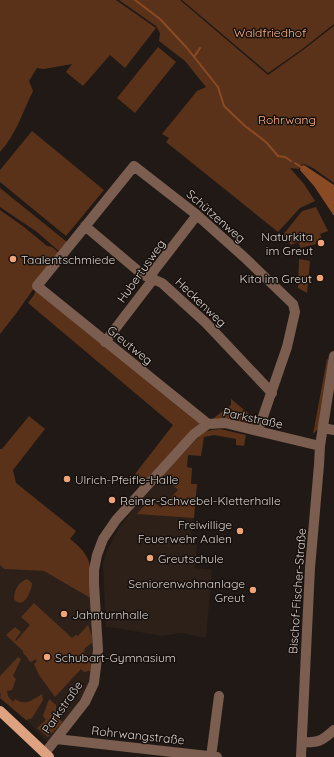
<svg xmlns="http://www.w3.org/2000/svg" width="334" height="757" font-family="Quicksand,sans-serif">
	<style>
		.built { fill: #2d2019 }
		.green { fill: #5a321a }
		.water { fill: #8a4b24 }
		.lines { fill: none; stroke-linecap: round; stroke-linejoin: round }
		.stream { stroke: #8a4b24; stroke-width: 2 }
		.minor { stroke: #7b5e4f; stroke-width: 10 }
		.major { stroke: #dfa281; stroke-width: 10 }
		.poi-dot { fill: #efa378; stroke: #17100d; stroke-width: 1.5 }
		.labels { text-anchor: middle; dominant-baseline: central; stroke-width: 3; stroke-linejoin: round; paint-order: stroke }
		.park-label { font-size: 12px; fill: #ffb48a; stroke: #17100d }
		.street-label { font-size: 12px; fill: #d7d2cf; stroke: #17100d }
		.poi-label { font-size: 12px; fill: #d7d2cf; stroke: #17100d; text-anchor: start }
	</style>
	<rect width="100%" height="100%" fill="#211915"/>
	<!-- built -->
	<path class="built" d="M170,469l25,26 -4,46 6,4 -2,23 17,2 -6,68 -25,-5 -19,3 -45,-8 -11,-1 -3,-63 4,-13 11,-22 18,-23z
		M0,565l4,4 40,2 48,28 2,37 -2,49 -44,58 -22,-23 -26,-22z"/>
	<!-- green -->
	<path class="green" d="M0,0h116l40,28 -31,40 -15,-13 -27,31 -17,-14 6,-8 -28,5 -7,-1 -8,13 4,10c-10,20 -17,44 -33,61z
		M119,0h61l88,75 35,-25 31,-24v157l-21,-15 -9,-4 -3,1 -2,4 -9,-1 14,16 11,17 -15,7 -22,24 -112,-90 3,-4 -7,-4 35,-43 9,-4 -21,-26 -26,-20 1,-8 -4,-7z
		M182,0h152v24l-33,26 -33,23z
		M158,47l18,15 -41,51 -18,-15z
		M32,131l72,59 -38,46 -66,-54v-12z
		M0,188l67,54 -7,10 -23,-20 -37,-25z
		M316,207l12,24 -8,3 2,5 -6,2v3l-15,4 -3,-6 -7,3 -8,-10 19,-24z
		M0,210l24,17 23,19 5,1 7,6 -44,62 -15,19z
		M299,259l11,2 -3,32 -9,-5z
		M37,286l171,138 -60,60 -13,-10 38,-49 -145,-122 6,-8z
		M327,359l4,2 -13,68 -5,5z
		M231,399l28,23 -2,7 -47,-7 5,-5 16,-12z
		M29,416l16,13 -32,41 3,13 60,48 -6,8c25,19 21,31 22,60l-48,-28 -40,-2 -4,-4v-116h2z
		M220,429l26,6 -2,11 -8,-1v-6l-22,-4 -10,2 -3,19 -13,-1 -1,12 5,1 -1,16h6l-3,34 -57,-4 13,-15 11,9 17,-18 -15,-15 39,-42 9,-3z
		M27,579l5,4c0,8 -9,28 -18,16 0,-10 5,-17 13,-20z
		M34,603l38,35 4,-3 2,1 10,-11 4,11v7l-7,5 -1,4 4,6 6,5v7l-10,2 -3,-3 -26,28 -16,-22 -5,-11 3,-3 -2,-2 -3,3 -3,-1 -2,-4 -4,-4v-2l-17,-16 9,-8 6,5 -6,8 1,1 14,-16 -9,-8z
		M18,657l3,2 -8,17 3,3 -4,11 -5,1 1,5 5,6 2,-3c10,7 18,1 27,-5l1,6 -11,18 -6,2 -26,-22 1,-4 -1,-1v-17z
		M49,699l7,6v11l7,6 -15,15 -11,-9 9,-8 -3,-4z"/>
	<!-- water -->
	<path class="water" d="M304,165l30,20v31l-20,-30 -14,-16 1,-4z"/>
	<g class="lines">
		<!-- stream -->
		<path class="stream" d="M135,0l25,19 27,29 31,39 6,19 21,20 21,16 12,14 7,1 6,4
			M194,57l6,-9
			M295,163l6,4"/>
		<!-- minor -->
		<path class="minor" d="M85,226l58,49 19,8 44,40 66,70
			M105,342l46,-60 2,-10 44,-57
			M208,424l-171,-138 97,-120 63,49 47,42 49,47 2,8 -8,35 -29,84
			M323,428l11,2
			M56,739l161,18
			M302,742c16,1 20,-1 32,-12
			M45,753l11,-14 29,-37 9,-19 4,-33 -4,-66v-14l3,-15 6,-16 13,-19 78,-86 14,-10 17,-1 95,23
			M211,757l8,-61
			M301,757l9,-189 9,-103 1,-19 14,-90"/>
		<!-- major -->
		<path class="major" d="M0,711l49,46"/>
	</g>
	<!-- markers -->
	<g class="poi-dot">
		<circle cx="321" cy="243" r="4"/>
		<circle cx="13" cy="259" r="4"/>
		<circle cx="320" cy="278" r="4"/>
		<circle cx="67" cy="479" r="4"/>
		<circle cx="112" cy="500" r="4"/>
		<circle cx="240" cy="531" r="4"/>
		<circle cx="150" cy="558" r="4"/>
		<circle cx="253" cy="590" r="4"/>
		<circle cx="64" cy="614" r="4"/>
		<circle cx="47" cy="657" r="4"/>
	</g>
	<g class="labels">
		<!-- park labels -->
		<g class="park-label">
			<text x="270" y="32">Waldfriedhof</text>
			<text x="287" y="119">Rohrwang</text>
		</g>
		<!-- street labels -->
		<g class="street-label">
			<text transform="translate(216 216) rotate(41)">Schützenweg</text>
			<text transform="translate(141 271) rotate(-55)">Hubertusweg</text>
			<text transform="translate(201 302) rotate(44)">Heckenweg</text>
			<text transform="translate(130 345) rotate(39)">Greutweg</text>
			<text transform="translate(253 418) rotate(12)">Parkstraße</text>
			<text transform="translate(297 591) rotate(-86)">Bischof-Fischer-Straße</text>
			<text transform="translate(62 707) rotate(-55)">Parkstraße</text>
			<text transform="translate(138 735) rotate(6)">Rohrwangstraße</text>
		</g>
		<!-- poi labels -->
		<g class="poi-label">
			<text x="313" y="236" text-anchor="end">Naturkita<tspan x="313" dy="14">im Greut</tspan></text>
			<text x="21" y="259">Taalentschmiede</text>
			<text x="312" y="278" text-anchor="end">Kita im Greut</text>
			<text x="75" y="479">Ulrich-Pfeifle-Halle</text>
			<text x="120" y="500">Reiner-Schwebel-Kletterhalle</text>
			<text x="232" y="524" text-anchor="end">Freiwillige<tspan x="232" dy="14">Feuerwehr Aalen</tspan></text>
			<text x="158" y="558">Greutschule</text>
			<text x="245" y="583" text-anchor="end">Seniorenwohnanlage<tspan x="245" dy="14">Greut</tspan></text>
			<text x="72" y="614">Jahnturnhalle</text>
			<text x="55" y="657">Schubart-Gymnasium</text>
		</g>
	</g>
</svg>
